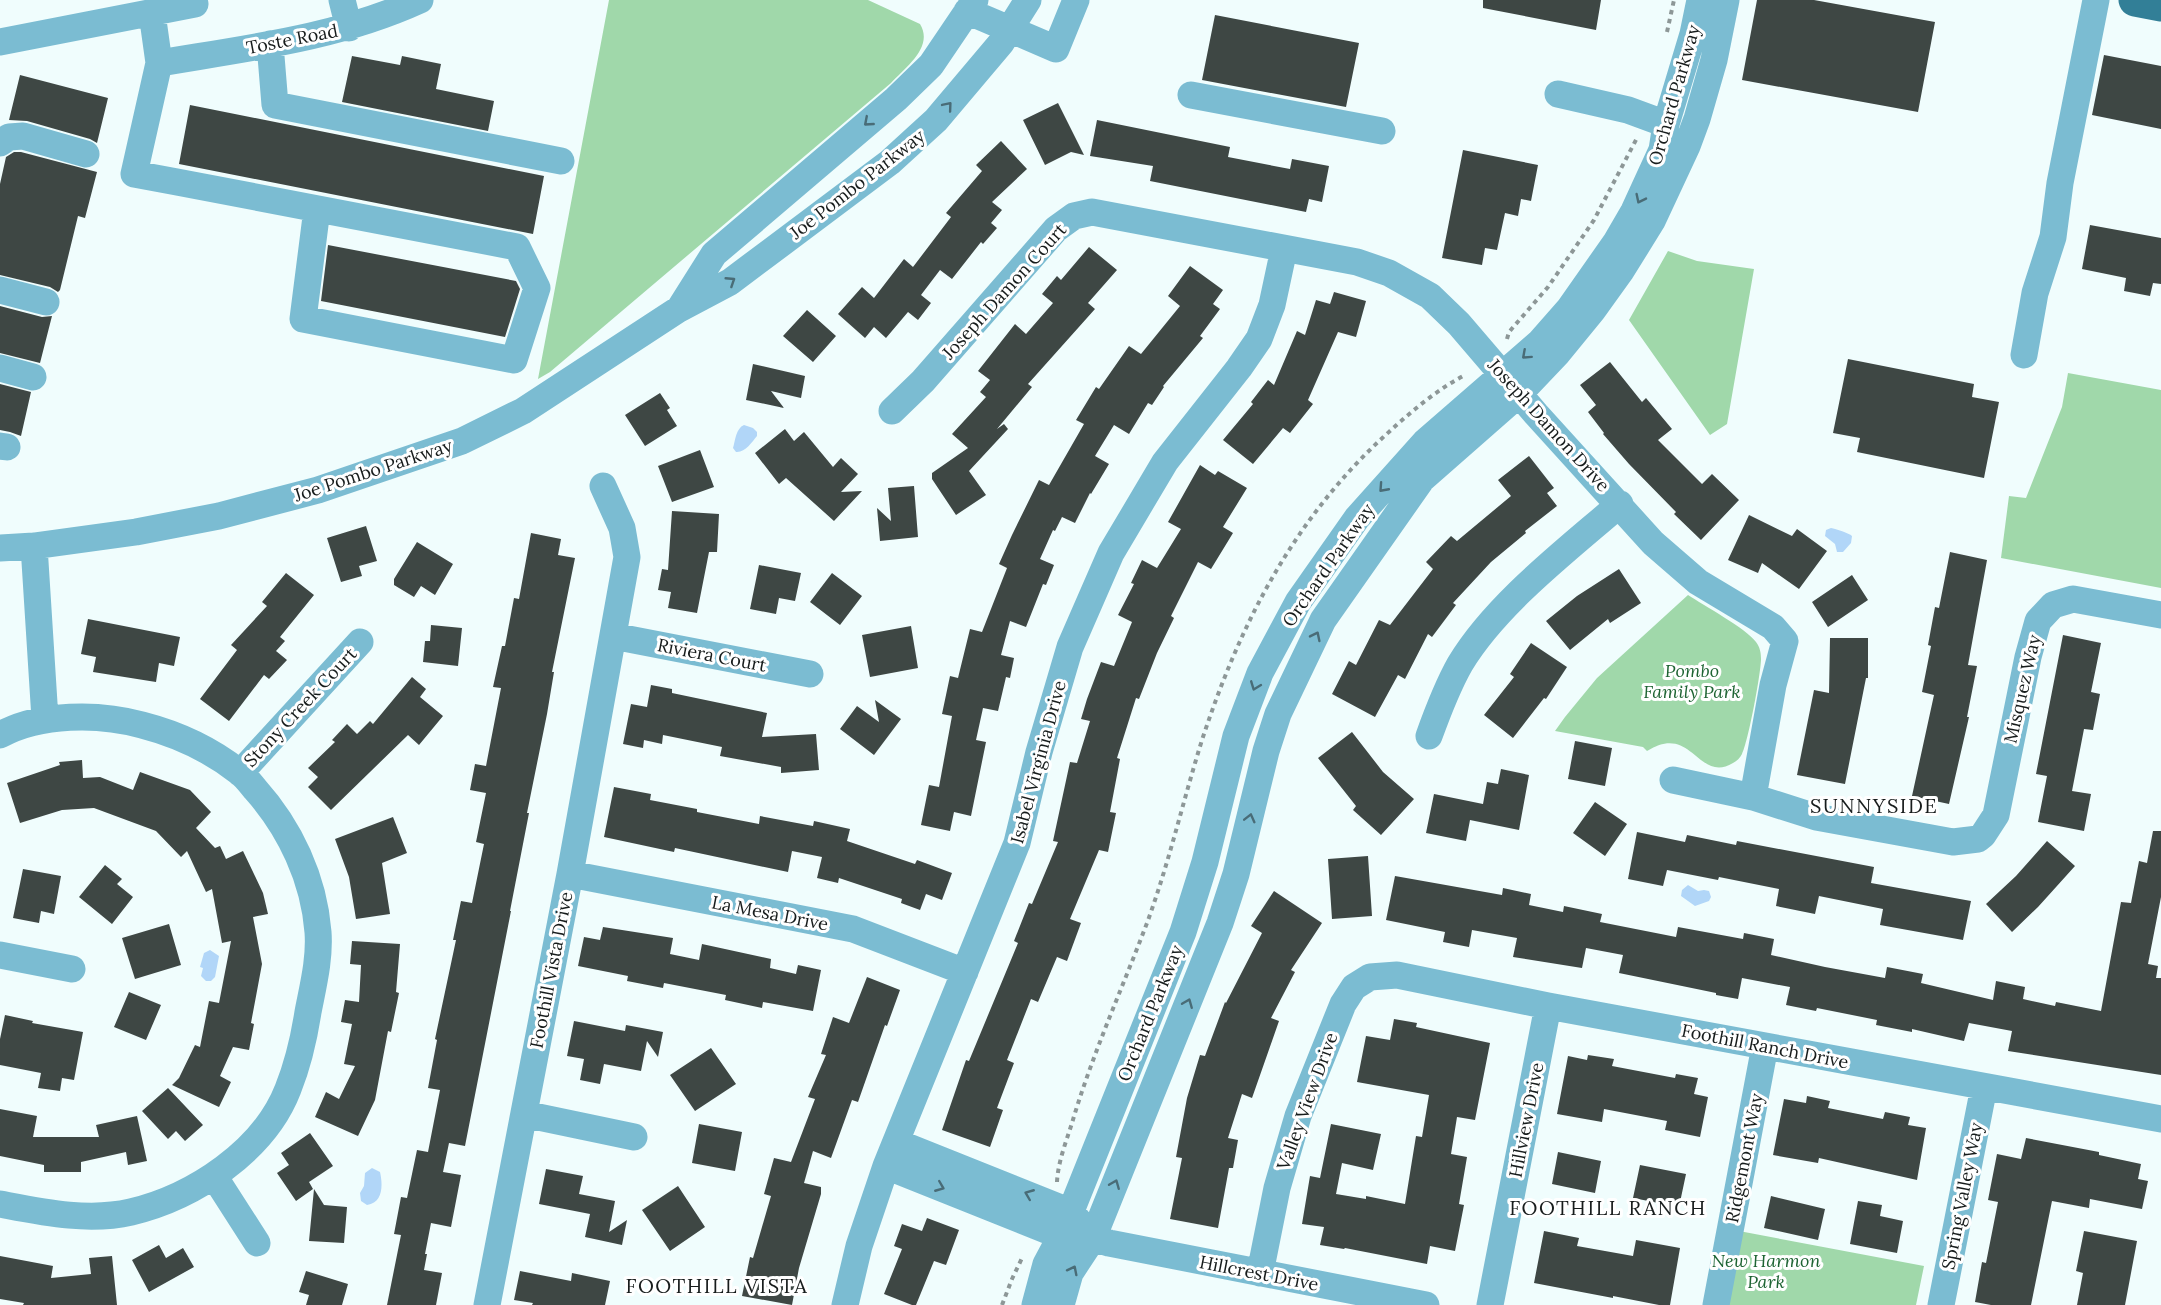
<svg xmlns="http://www.w3.org/2000/svg" width="2161" height="1305" font-family="Lora,serif">
	<style>
		.green { fill: #a0d8aa }
		.water { fill: #b1d6f8 }
		.building { fill: #3e4744 }
		.lines { fill: none; stroke-linecap: round; stroke-linejoin: round }
		.path { stroke: #8d9797; stroke-width: 4; stroke-dasharray: 4.5 4.5; stroke-linecap: butt }
		.minor { stroke: #7bbcd2; stroke-width: 27 }
		.major { stroke: #327f97; stroke-width: 33 }
		.oneway { stroke: #496c77 }
		.labels { text-anchor: middle; dominant-baseline: central; stroke-width: 6; stroke-linejoin: round; paint-order: stroke }
		.street-label { font-size: 18px; fill: #171c1c; stroke: #fff }
		.park-label { font-size: 18px; font-style: italic; fill: #1e6433; stroke: #fff }
		.neighbourhood-label { font-size: 20px; letter-spacing: 1.5px; fill: #171c1c; stroke: #fff }
	</style>
	<rect width="100%" height="100%" fill="#f0fdfd"/>
	<!-- green -->
	<path class="green" d="M609,0h259l52,24c14,23 -14,43 -29,59l-341,289 -12,7z
		M1668,251l29,10 57,8 -27,155 -17,11 -81,-115z
		M2068,373l93,17v198l-160,-30 8,-62 17,2 36,-91z
		M1688,595c15,10 59,34 68,47 4,5 5,11 5,17 0,14 -13,84 -19,95 -2,4 -5,7 -9,9 -35,21 -41,-41 -86,-12l-4,-4 -88,-16 10,-14 32,-39z
		M1739,1231l185,35 -8,39h-191z"/>
	<!-- water -->
	<path class="water" d="M744,425l9,3 4,4v4c-5,6 -12,17 -21,16l-3,-4c2,-7 3,-20 11,-23z
		M1831,528c5,1 18,5 21,8l-1,7 -8,9h-6l-2,-8 -10,-8 1,-6z
		M1688,885l10,6 6,-1 5,1 2,6 -2,4 -14,5 -14,-10 1,-6z
		M210,950l9,6 -4,21 -4,4h-5l-5,-5 2,-8 -3,-1 4,-14z
		M372,1168l8,4c3,13 3,31 -13,33l-6,-4 -1,-8 4,-7 1,-13z"/>
	<!-- building -->
	<path class="building" d="M1483,0h118l-5,30 -113,-22z
		M1757,0h57l121,22 -17,90 -176,-32z
		M1215,15l144,28 -13,64 -144,-27z
		M2104,55l57,11v63l-69,-14z
		M352,56l48,9 2,-9 39,8 -5,25 58,12 -6,30 -146,-29z
		M20,75l88,23 -11,45 -7,-4 -63,-18 -18,-1z
		M1058,103l26,52 -13,-3 -26,13 -22,-45z
		M190,105l354,71 -11,58 -354,-70z
		M1097,120l133,27 -2,10 62,12 2,-10 37,7 -7,36 -13,-3 -3,13 -156,-31 3,-15 -63,-10z
		M1001,141l26,28 -35,33 10,8 -11,13 6,5 -14,16 -2,-2 -29,37 -12,-9 -19,25 10,8 -13,17 -10,-8 -22,26 -12,-11 -9,11 -27,-24 24,-27 12,11 30,-39 9,8 38,-50 -5,-4 36,-42 -6,-6z
		M1463,150l75,15 -7,36 -10,-2 -3,17 -13,-3 -8,37 -12,-2 -3,17 -40,-7z
		M14,152h7l76,20 -12,46 -7,-2 -18,74 -2,2 -8,-5 -50,-12v-91l6,-27z
		M2090,225l71,13v46l-8,-1 -3,13 -26,-5 2,-13 -44,-9z
		M328,245l188,36 4,8 -15,48 -184,-36z
		M1089,247l28,23 -29,33 7,6 -67,75 4,3 -35,42 7,-5 4,5 -39,42 17,24 -30,20 -24,-36v-6l36,-25 -16,-14 34,-37 -6,-5 10,-12 -12,-9 37,-47 11,10 27,-31 -11,-9 15,-18 4,4z
		M1190,266l33,24 -10,14 7,5 -20,27 3,2 -40,48 1,1 -12,18 -4,-2 -19,31 -15,-9 -19,31 14,8 -18,30 -1,-1 -15,30 -13,-6 -7,14 -2,-1 -13,29 14,6 -8,20 -3,-1 -17,43 -16,-6 -9,34 13,3 -4,20 -4,-1 -8,34 -15,-3 -7,32 10,2 -15,74 -17,-4 -4,19 -29,-6 8,-40 10,2 13,-71 -10,-2 8,-38 8,2 12,-49 12,3 25,-64 -8,-4 13,-29 27,-55 10,5 35,-61 -8,-4 20,-33 3,2 30,-43 12,8 39,-48 -12,-10z
		M1334,292l32,9 -10,36 -18,-5 -30,68 5,4 -23,29 -7,-5 -30,36 -30,-24 30,-36 -2,-2 17,-22 6,5 23,-54 8,4 11,-35 14,4z
		M0,306l42,11 10,-1 -12,47 -40,-10z
		M807,310l29,26 -23,26 -30,-26z
		M1848,359l126,25 -2,13 27,5 -15,76 -127,-26 3,-14 -27,-5z
		M1610,362l32,40 4,-4 26,31 -14,11 44,44 10,-10 27,26 -38,40 -27,-26 2,-2 -47,-48 -26,-30 1,-1 -16,-21 8,-7 -16,-20z
		M753,364l52,12 -4,22 -30,-7 13,17 -38,-8z
		M0,384l31,8 -10,44 -11,-4 -10,-2z
		M660,393l10,15 -3,2 10,16 -32,20 -20,-31z
		M785,429l9,12 10,-9 29,35 8,-9 17,16 -17,18 21,-1 -28,30 -48,-43 -7,6 -24,-31z
		M700,450l14,37 -42,15 -14,-36z
		M1529,456l25,32 -7,5 10,13 -32,25 1,2 -35,29 -38,41 3,2 -24,32 -4,-3 -23,45 -7,-4 -23,42 -43,-23 17,-33 7,4 23,-45 11,5 43,-56 -7,-7 25,-26 6,5 54,-45 -13,-16z
		M1200,465l15,10 3,-4 29,17 -24,39 10,6 -22,36 -13,-7 -27,54 3,2 -17,35 -18,46 -3,-1 -19,60 3,1 -10,53 6,1 -8,39 -9,-2 -29,69 11,4 -14,38 -10,-4 -19,45 -7,-3 -24,61 7,3 -17,45 6,2 -13,37 -48,-17 24,-70 3,1 49,-118 -4,-2 15,-38 3,1 26,-62 -5,-1 17,-79 7,1 13,-42 -9,-2 6,-20 14,-37 13,4 18,-44 -14,-7 16,-31 -3,-1 11,-23 15,8 24,-39 -13,-7z
		M914,486l4,51 -38,4 -3,-33 14,13 -3,-33z
		M672,511l47,3 -2,38h-8l-12,61 -29,-5 3,-16 -13,-2 4,-21 6,1z
		M1749,515l43,21 5,-7 30,22 -28,38 -37,-26 -4,10 -30,-13z
		M366,526l11,35 -18,5 3,10 -21,6 -14,-44z
		M531,533l30,6 -3,16 17,3 -23,114h2l-7,42 -20,99h2l-19,98h1l-46,235 -16,-3 -6,29 18,3 -10,52 -20,-4 -6,31h2l-3,16 18,3 -6,32h-49l14,-70 -7,-1 7,-37 6,1 10,-48 11,2 12,-62 -12,-2 9,-48 -2,-1 21,-99h-3l8,-39 11,2 12,-59 -8,-2 10,-49 -16,-3 5,-26 11,2 15,-78 -8,-1 9,-41h3l9,-48 5,1z
		M417,542l36,22 -18,31 -14,-9 -7,11 -20,-12v-6z
		M1950,552l37,8 -19,105 9,1 -10,51h2l-20,87 -37,-8 22,-101 -12,-3 9,-46 -3,-1 7,-38 4,1z
		M759,565l42,8 -6,28 -16,-3 -3,16 -26,-5z
		M1619,569l22,34 -31,20 -2,-4 -38,31 -24,-29 31,-25z
		M286,573l28,22 -34,42 5,4 -9,10 11,9 -18,19 -5,-4 -35,46 -29,-22 37,-49 -6,-5 36,-39 -5,-4z
		M832,573l30,23 -22,29 -30,-23z
		M1852,575l16,25 -40,27 -16,-25z
		M88,619l92,18 -6,29 -15,-3 -3,19 -63,-10 3,-15 -15,-3z
		M431,625l31,3 -4,38 -35,-4 2,-21h5z
		M911,626l7,42 -48,9 -8,-42z
		M2063,635l38,8 -10,49 9,2 -7,36 -9,-1 -12,62 19,3 -7,37 -46,-9 9,-46 -11,-2z
		M1830,638h38v40h-2l-21,106 -48,-9 17,-85 15,3z
		M1531,643l36,24 -21,32 -2,-1 -31,40 -29,-23 30,-38 -4,-3z
		M412,677l14,12 -6,8 23,19 -24,29 -11,-10 -77,75 -23,-23 10,-10 -10,-9 27,-26 -3,-2 15,-16 10,10 13,-13 3,3z
		M651,685l21,4v4l95,20 -5,24 54,-3 3,36 -38,3v-6l-61,-11 2,-9 -59,-12 -1,9 -18,-4 -1,8 -20,-4 8,-40 16,3z
		M875,700l26,19 -27,36 -34,-26 17,-23 22,16z
		M1352,732l31,40 31,27 -33,36 -28,-25 3,-4 -38,-48z
		M1575,741l37,7 -7,38 -37,-7z
		M82,760l1,18 17,-1 33,13 7,-18 50,18 21,22 -15,16 19,20 5,-2 6,13 17,-8 20,42 5,21 -15,3 9,47 -11,59 3,1 -5,26 -16,-3 -13,29 11,6 -12,25 -47,-22 7,-7 16,-33 5,2 9,-46 10,2 12,-62 -9,2 -10,-54 -6,3 -19,-41 -6,6 -25,-26 -62,-23 -32,2 -42,13 -13,-40 53,-18 -1,-3z
		M1501,769l28,6 -10,55 -49,-10 -4,21 -40,-8 8,-39 49,10 4,-22 11,2z
		M614,787l37,7 -1,6 47,9v3l62,12 1,-8 53,10 1,-5 36,8 -3,12 68,23 2,-4 35,13 -10,27 -16,-6 -6,16 -19,-7 1,-4 -63,-21 -1,5 -21,-5 5,-21 -30,-6 -4,21 -113,-24 -1,4 -70,-15z
		M1595,802l32,22 -22,32 -32,-23z
		M393,817l14,36 -25,10 8,51 -34,5 -7,-42 -14,-38z
		M2153,831h8v66l-13,67 10,2 -2,12h5v97l-153,-24 4,-20 -43,-8 -5,18 -52,-12v3l-36,-7 1,-5 -60,-12 -1,3 -30,-6 4,-18 -48,-9 -4,21 -22,-4v-2l-97,-20 4,-18 -37,-7 -4,20 -69,-11 4,-19 -45,-8 -3,17 -26,-5 2,-10 -59,-12 9,-44 107,19 1,-7 28,6 -2,11 34,7 1,-6 38,8 -2,8 76,15 2,-10 65,12 1,-6 30,6 -3,16 54,12 60,11 2,-11 36,7 -2,9 72,17 3,-19 29,6 -2,12 32,7 1,-4 45,9 20,-109 10,1 8,-42 8,2z
		M1637,832l48,10 2,-7 49,10 1,-4 137,26 -3,16 100,18 -8,39 -83,-15 3,-16 -64,-13 -4,18 -39,-8 3,-17 -60,-12 -1,3 -51,-10 -4,16 -35,-7z
		M2047,841l28,25 -37,41 -26,25 -26,-28 30,-28z
		M1368,856l4,60 -40,3 -4,-60z
		M105,865l17,14 -5,5 16,13 -21,27 -33,-27z
		M23,869l38,7 -7,38 -13,-3 -2,12 -26,-5z
		M1274,891l48,32 -31,47 4,2 -24,46 8,3 -27,77 -10,-4 -14,44 10,2 -5,28h-4l-11,60 -48,-9 12,-61 -6,-1 11,-59 13,-43 5,1 20,-54 1,1 36,-70 -11,-7z
		M169,924l12,41 -46,14 -13,-41z
		M603,927l70,11 -3,16 29,6 3,-16 69,15 -1,9 26,6 2,-9 23,5 -8,41 -50,-9 -1,6 -37,-8 1,-5 -62,-12 -1,5 -36,-7 1,-5 -50,-10 6,-29 16,3z
		M352,941l48,3 -4,48 3,1 -8,39 -3,-1 -13,69 -17,36 -43,-19 11,-25 13,7 16,-33 -11,-2 8,-40 -11,-2 4,-22 14,2 2,-37 -11,-1z
		M867,977l33,13 -13,36 -2,-1 -27,77 -6,-2 -21,58 -18,-7 -9,32 17,4v7l-22,74 -7,37 -50,-9 8,-39 3,1 18,-62 -7,-2 10,-36 17,4 24,-63 -7,-2 18,-42 -5,-1 12,-37 16,6z
		M129,992l32,13 -15,35 -32,-13z
		M5,1015l28,6 -1,2 51,9 -9,48 -12,-2 -2,13 -22,-3 3,-15 -41,-8v-26z
		M1394,1019l23,4 -1,4 74,16 -15,77 -18,-3 -6,37 16,3 -8,47 5,1 -9,46 -25,-5 -3,18 -82,-16 -1,1 -24,-4 4,-18 -22,-3 8,-48 10,2 11,-54 50,10 -8,36 -31,-7 -6,31 30,5v-3l39,8 11,-68 6,1 7,-42 -72,-13 9,-46 24,4z
		M574,1021l51,10 1,-6 37,7 -5,25 -11,-16 -6,30 -37,-7 -4,20 -20,-4 4,-21 -17,-3z
		M711,1048l25,36 -41,27 -25,-36z
		M1588,1055l26,4 -2,7 63,12 1,-4 22,4 -4,16 14,3 -8,40 -35,-7 2,-9 -63,-12 -2,13 -45,-8 11,-58 19,4z
		M168,1088l35,37 -18,16 -9,-10 -8,8 -26,-28z
		M1807,1096l23,5 -2,7 55,11 2,-7 25,5 -2,8 18,3 -9,52 -98,-22 -1,5 -45,-8 11,-56 22,4z
		M0,1109l37,7 -4,21h66l-3,-12 41,-9 10,45 -19,4 -2,-13 -45,10v10h-37v-7l-44,-9z
		M699,1124l43,8 -7,39 -43,-8z
		M310,1133l23,33 -24,16 4,7 -17,12 -19,-28 12,-8 -8,-12z
		M2026,1138l73,14v3l42,9 -3,15 10,2 -6,28 -52,-10 -1,9 -37,-7 -21,104h-40l-16,-3 7,-40 4,1 12,-61 -10,-2 9,-46 24,5z
		M1558,1152l43,9 -6,32 -43,-9z
		M1640,1165l46,9 -7,33 -46,-9z
		M546,1169l37,7 -4,18 36,7 -6,31 18,-12 -5,25 -37,-8 5,-23 -51,-10z
		M678,1186l27,41 -35,24 -28,-41z
		M314,1189l10,16 23,2 -3,36 -35,-2z
		M1771,1196l54,13 -7,31 -54,-12z
		M1858,1201l24,4 -2,11 23,5 -6,32 -47,-9z
		M927,1218l32,12 -13,35 -12,-4 -18,44h-4l-28,-11 18,-45 -8,-3 8,-22 20,7z
		M1544,1231l35,7 -2,8 56,10 3,-16 44,8 -10,57h-11l-46,-9v2l-79,-15z
		M2084,1231l53,10 -12,64h-48l6,-32 -7,-2z
		M159,1245l7,13 17,-10 11,19 -45,25 -17,-32z
		M0,1256l53,10 -2,12 40,-4 -2,-16 23,-2 5,49h-94l1,-2 -24,-4z
		M306,1271l42,13 -6,21h-36l3,-10 -10,-3z
		M520,1271l51,10 1,-8 38,8 -5,24h-73l1,-2 -19,-3z"/>
	<g class="lines">
		<!-- path -->
		<path class="path" d="M1667,32l7,-32
			M1507,339l2,-7 39,-45 46,-67 43,-82
			M1057,1182c1,-20 9,-40 15,-59 20,-68 50,-134 75,-200 22,-60 36,-122 55,-183 39,-119 94,-225 188,-309 23,-21 48,-42 75,-56
			M1002,1305l10,-26 11,-23"/>
		<!-- minor -->
		<path class="minor" d="M342,0l7,28
			M967,11l89,38 20,-49
			M152,13l7,50 -25,111 43,8 340,65 20,41 -23,72 -211,-41 14,-110
			M0,42l195,-38
			M270,44l5,61 286,56
			M159,63c89,-15 178,-25 261,-63
			M1558,94l70,16 38,14
			M1191,95l191,36
			M0,143l9,-6 14,-1 63,18
			M0,290l46,12
			M680,308l34,-54 182,-155 35,-34 44,-65
			M2024,355l11,-62 18,-56 7,-54 36,-183
			M0,368l33,9
			M892,411l31,-30 133,-152 18,-13 18,-4 265,50 32,11 41,23 29,28 77,90 117,129 45,39 75,45 12,14 -12,44 -20,112
			M0,446l7,1
			M34,546l11,173
			M0,548l34,-2 102,-14 83,-16 99,-26 144,-49 61,-30 156,-102 51,-27 160,-120 46,-42 65,-77 27,-43
			M613,636l197,38
			M0,735c40,-22 99,-22 142,-10 35,9 68,24 97,47 6,4 11,11 16,17 35,39 59,90 63,143 2,27 -5,54 -10,80 -4,26 -10,52 -20,77 -24,62 -94,108 -157,123 -43,10 -89,0 -131,-8
			M1429,736c9,-25 18,-49 31,-72 36,-60 107,-114 160,-160
			M240,773l120,-131
			M1673,780l80,17 63,20 137,25 25,-3 5,-4 13,-20 32,-158 10,-36 15,-16 20,-6 88,16
			M570,874l283,55 112,43
			M0,955l72,14
			M524,1114l110,23
			M896,1142l175,70 11,13
			M886,1166l175,70 32,2 16,5 317,62
			M214,1176l43,67
			M1260,1273l17,-85 21,-72 45,-112 11,-17 16,-10 27,-2 151,31 613,113
			M487,1305l83,-431 57,-317 -5,-29 -19,-42
			M845,1305l14,-59 27,-80 131,-323 22,-91 31,-105 41,-94 54,-91 74,-94 20,-29 13,-34 12,-56
			M1035,1305l11,-41 15,-28 122,-304 22,-70 31,-126 24,-63 38,-71 59,-84 68,-76 115,-100 29,-33 47,-67 18,-31 28,-61 4,-26 27,-90 7,-34
			M1061,1305l9,-32 23,-35 127,-315 16,-49 30,-123 12,-37 45,-94 99,-141 97,-85 38,-40 36,-44 28,-39 31,-50 35,-75 10,-27 17,-59 12,-60
			M1490,1305l58,-299
			M1716,1305l49,-259
			M1941,1305l43,-218"/>
		<!-- major -->
		<path class="major" d="M2135,0l26,5"/>
	</g>
	<!-- one-way arrows -->
	<defs><path id="oneway-chevron" d="M-2-3.5L2.5 0L-2 3.5" fill="none" stroke-width="1.6" stroke-linecap="round" stroke-linejoin="round" transform="scale(1.5)"/></defs>
	<g class="oneway">
		<use href="#oneway-chevron" transform="translate(948 106) rotate(-50)"/>
		<use href="#oneway-chevron" transform="translate(868 122) rotate(139)"/>
		<use href="#oneway-chevron" transform="translate(1640 199) rotate(116)"/>
		<use href="#oneway-chevron" transform="translate(731 281) rotate(-33)"/>
		<use href="#oneway-chevron" transform="translate(1526 355) rotate(138)"/>
		<use href="#oneway-chevron" transform="translate(1383 488) rotate(132)"/>
		<use href="#oneway-chevron" transform="translate(1316 636) rotate(-64)"/>
		<use href="#oneway-chevron" transform="translate(1255 686) rotate(111)"/>
		<use href="#oneway-chevron" transform="translate(1250 818) rotate(-76)"/>
		<use href="#oneway-chevron" transform="translate(1188 1003) rotate(-68)"/>
		<use href="#oneway-chevron" transform="translate(1115 1184) rotate(-68)"/>
		<use href="#oneway-chevron" transform="translate(940 1187) rotate(22)"/>
		<use href="#oneway-chevron" transform="translate(1029 1194) rotate(-158)"/>
		<use href="#oneway-chevron" transform="translate(1073 1270) rotate(-63)"/>
	</g>
	<g class="labels">
		<!-- street labels -->
		<g class="street-label">
			<text transform="translate(292 39) rotate(-11)">Toste Road</text>
			<text transform="translate(1674 95) rotate(-74)">Orchard Parkway</text>
			<text transform="translate(857 184) rotate(-38)">Joe Pombo Parkway</text>
			<text transform="translate(1004 291) rotate(-48)">Joseph Damon Court</text>
			<text transform="translate(1549 425) rotate(48)">Joseph Damon Drive</text>
			<text transform="translate(373 470) rotate(-18)">Joe Pombo Parkway</text>
			<text transform="translate(1328 565) rotate(-55)">Orchard Parkway</text>
			<text transform="translate(712 655) rotate(11)">Riviera Court</text>
			<text transform="translate(2022 689) rotate(-77)">Misquez Way</text>
			<text transform="translate(300 707) rotate(-47)">Stony Creek Court</text>
			<text transform="translate(1038 762) rotate(-75)">Isabel Virginia Drive</text>
			<text transform="translate(770 913) rotate(11)">La Mesa Drive</text>
			<text transform="translate(551 970) rotate(-79)">Foothill Vista Drive</text>
			<text transform="translate(1150 1013) rotate(-68)">Orchard Parkway</text>
			<text transform="translate(1765 1046) rotate(11)">Foothill Ranch Drive</text>
			<text transform="translate(1307 1101) rotate(-70)">Valley View Drive</text>
			<text transform="translate(1526 1120) rotate(-79)">Hillview Drive</text>
			<text transform="translate(1744 1158) rotate(-79)">Ridgemont Way</text>
			<text transform="translate(1962 1196) rotate(-79)">Spring Valley Way</text>
			<text transform="translate(1259 1273) rotate(11)">Hillcrest Drive</text>
		</g>
		<!-- park labels -->
		<g class="park-label">
			<text x="1692" y="670">Pombo<tspan x="1692" dy="21">Family Park</tspan></text>
			<text x="1766" y="1260">New Harmon<tspan x="1766" dy="21">Park</tspan></text>
		</g>
		<!-- neighbourhood labels -->
		<g class="neighbourhood-label">
			<text x="1874" y="805">SUNNYSIDE</text>
			<text x="1608" y="1207">FOOTHILL RANCH</text>
			<text x="717" y="1285">FOOTHILL VISTA</text>
		</g>
	</g>
</svg>
